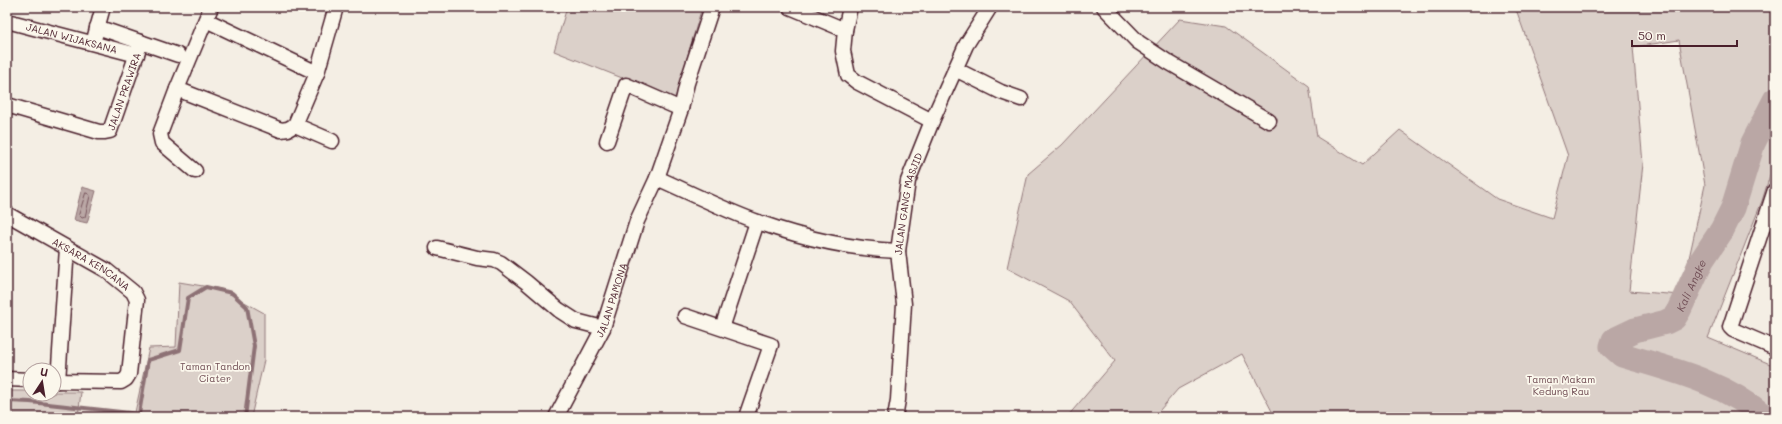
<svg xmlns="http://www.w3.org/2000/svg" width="1782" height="424" font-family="Mali,sans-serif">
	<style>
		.green { fill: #dbd0c9; stroke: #92787a; fill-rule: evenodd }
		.water { fill: #baa7a5; stroke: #8d7174 }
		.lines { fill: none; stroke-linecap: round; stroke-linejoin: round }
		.shore { stroke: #77555c; stroke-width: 1 }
		.stream { stroke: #8d7174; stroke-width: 4 }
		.river { stroke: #baa7a5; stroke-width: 25 }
		.minor-casing { stroke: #4a1f2b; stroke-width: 17 }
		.minor { stroke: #fbf7ec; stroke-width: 14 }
		.labels { text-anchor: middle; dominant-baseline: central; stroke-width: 3.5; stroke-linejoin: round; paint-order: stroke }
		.street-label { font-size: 10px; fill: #4a1f2b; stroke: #fbf7ec }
		.park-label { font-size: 10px; fill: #6e4b52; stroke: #fbf7ec }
		.water-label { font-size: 11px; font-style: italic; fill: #714f56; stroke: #fbf7ec }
	</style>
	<rect width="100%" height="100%" fill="#f4eee4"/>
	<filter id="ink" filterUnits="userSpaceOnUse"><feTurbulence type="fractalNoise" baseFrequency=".025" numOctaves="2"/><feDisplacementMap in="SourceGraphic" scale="8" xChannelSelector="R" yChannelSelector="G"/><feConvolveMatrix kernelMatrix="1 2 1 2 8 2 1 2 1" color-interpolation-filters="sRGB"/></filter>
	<g filter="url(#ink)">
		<!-- green -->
		<path class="green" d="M567,7h135l-27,92 -121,-48z
			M1509,7h266v152l-13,42 -54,137 67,28v51h-500l-33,-63 -64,35 -24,28h-87l48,-56 -46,-60 -62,-33 21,-94 34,-29 118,-126 46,7 83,60 8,51 45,28 38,-35 97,69 55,19 16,-62 -51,-144zM1679,40l26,145 -24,110 -52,-4 14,-127 -10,-117z
			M179,282l42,7 43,24v47l-13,57h-117l15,-69 27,-1z
			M7,391h23v3h24v-2h27l-3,25h-71z"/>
		<!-- water -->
		<path class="water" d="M82,187l14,4 -9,32 -13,-3z"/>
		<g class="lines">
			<!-- shore -->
			<path class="shore" d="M86,193l3,1 1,2 -5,21 -3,1 -3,-3z"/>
			<!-- stream -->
			<path class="stream" d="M7,401l23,1 109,12 9,-54 32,-10 8,-52 18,-11 26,6 15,14 7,39 -9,71"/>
			<!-- river -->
			<path class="river" id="s1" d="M1765,417c-41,-35 -93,-47 -143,-62l-10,-9 2,-6 21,-10 31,-8 8,-4 5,-8 23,-50 20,-30 11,-22 20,-65 22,-43"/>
			<!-- minor casing -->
			<g class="minor-casing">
				<g id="minor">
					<path d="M211,7l-34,82 104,41 7,-1 7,-4 37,16"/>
					<path d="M790,7l55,23 -2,21 5,24 9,7 75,39"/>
					<path d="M1104,7l34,35 30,20 101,59"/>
					<path d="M206,20l111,53"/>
					<path id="s2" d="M7,21l130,34"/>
					<path d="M97,27l81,28"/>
					<path d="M845,30l5,-23"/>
					<path d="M95,36l8,-29"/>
					<path d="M955,69l46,23 20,7"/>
					<path d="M177,89l-17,45 2,9 33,28"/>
					<path id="s3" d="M7,105l92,27h6l5,-1 31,-89"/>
					<path d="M295,125l22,-52 19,-66"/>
					<path d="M607,141l19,-56 55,24"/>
					<path d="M657,178c34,15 67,32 101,44 45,16 93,27 140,29"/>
					<path d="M1775,190l-45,137 3,3 42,18"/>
					<path id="s4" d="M7,214l99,56 27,22 4,8 -8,74 -3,5 -5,3 -67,-1"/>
					<path d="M437,248l40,10 17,2 7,3 25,19 33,28 17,11 27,7"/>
					<path d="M685,316l86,29 -24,69"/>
					<path d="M722,328l35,-106"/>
					<path d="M7,379l23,1"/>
					<path d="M58,381l9,-133"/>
					<path id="s5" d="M556,417l47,-89 34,-107 20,-43 24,-69 6,-26 25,-76"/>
					<path id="s6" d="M895,417l3,-17 6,-96 -6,-53 10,-70 24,-60 34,-76 24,-38"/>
				</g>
			</g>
			<!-- minor -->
			<use href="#minor" class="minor"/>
		</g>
	</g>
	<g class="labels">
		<!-- street labels -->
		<g class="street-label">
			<text stroke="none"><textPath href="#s2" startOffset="67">JALAN WIJAKSANA</textPath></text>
			<text stroke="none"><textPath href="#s3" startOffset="149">JALAN PRAWIRA</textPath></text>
			<text stroke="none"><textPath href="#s6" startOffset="215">JALAN GANG MASJID</textPath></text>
			<text stroke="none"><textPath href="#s4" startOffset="98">AKSARA KENCANA</textPath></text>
			<text stroke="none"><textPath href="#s5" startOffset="130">JALAN PAMONA</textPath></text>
		</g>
		<!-- park labels -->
		<g class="park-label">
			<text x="215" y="366">Taman Tandon<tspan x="215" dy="12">Ciater</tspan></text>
			<text x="1561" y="379">Taman Makam<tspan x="1561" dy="12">Kedung Rau</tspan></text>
		</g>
		<!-- water labels -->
		<g class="water-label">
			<text stroke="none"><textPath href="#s1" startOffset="278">Kali Angke</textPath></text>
		</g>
	</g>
	<!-- margin -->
	<rect width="1782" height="424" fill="none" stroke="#fbf7ec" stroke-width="24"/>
	<rect x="12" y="12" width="1758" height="400" fill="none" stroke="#4a1f2b" stroke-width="1.5" filter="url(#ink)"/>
	<!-- north arrow -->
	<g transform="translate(42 382) rotate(12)"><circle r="19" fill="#fbf7ec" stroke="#b4a19f"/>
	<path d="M0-3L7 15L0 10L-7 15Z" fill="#4a1f2b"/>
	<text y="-6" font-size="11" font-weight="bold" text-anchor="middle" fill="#4a1f2b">U</text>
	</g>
	<!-- scale -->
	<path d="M1632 40v6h105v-6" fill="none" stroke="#4a1f2b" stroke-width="2"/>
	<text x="1638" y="40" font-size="12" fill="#4a1f2b" stroke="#fbf7ec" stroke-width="3" paint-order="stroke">50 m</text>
</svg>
